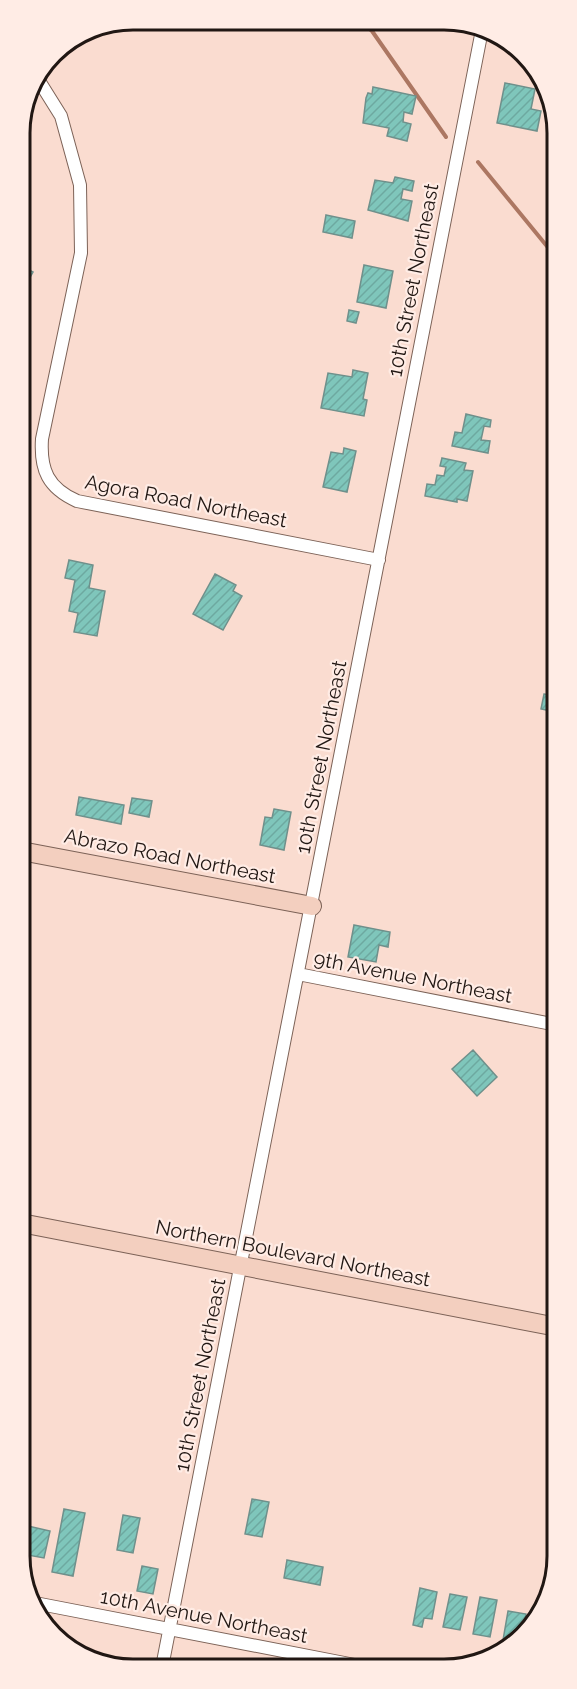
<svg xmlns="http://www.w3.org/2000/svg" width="577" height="1689" font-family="Raleway,sans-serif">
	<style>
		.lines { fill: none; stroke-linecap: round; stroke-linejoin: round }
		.stream { stroke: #ac7762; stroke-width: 4 }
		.building { fill: url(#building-hatch); stroke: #6f908b; stroke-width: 1.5 }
		.street-casing { stroke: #7c6257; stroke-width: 14 }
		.secondary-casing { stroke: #7c6257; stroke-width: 20 }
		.street { stroke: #fff; stroke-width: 12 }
		.secondary { stroke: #f3cfbf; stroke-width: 18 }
		.labels { text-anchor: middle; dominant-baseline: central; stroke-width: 4.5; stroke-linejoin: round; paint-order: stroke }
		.street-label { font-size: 20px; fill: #211713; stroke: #ffece5 }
		.rim { fill: none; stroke: #211713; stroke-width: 3 }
	</style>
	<defs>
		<pattern id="building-hatch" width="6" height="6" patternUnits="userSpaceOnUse" patternTransform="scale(1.5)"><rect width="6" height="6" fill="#7fc6bb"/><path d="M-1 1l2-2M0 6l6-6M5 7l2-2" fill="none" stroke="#6da9a0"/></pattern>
	</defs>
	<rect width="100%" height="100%" fill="#fadcd0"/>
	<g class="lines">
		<!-- stream -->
		<path class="stream" d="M360,21l12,10 74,106
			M478,162l77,94"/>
	</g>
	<!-- building -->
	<path class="building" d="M505,83l30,6 -4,20 10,2 -4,20 -40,-8z
		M373,87l43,9 -4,18 -8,-2 -1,10 8,2 -4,17 -20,-5 2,-8 -26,-5 3,-25 2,-5 4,1z
		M395,177l19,4 -2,10 -9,-2 -2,10 11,2 -4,20 -40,-11 7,-30 18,3z
		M326,215l29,6 -3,17 -29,-6z
		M20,265l13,7 -13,23z
		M364,265l29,6 -7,37 -29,-6z
		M349,310l10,2 -3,11 -9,-2z
		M353,370l15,3 -5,26 4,1 -3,16 -43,-8 7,-35 24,4z
		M466,414l25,6 -1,7 -6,-1 -3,14 9,1 -2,12 -36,-7 3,-14 7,1z
		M344,448l12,3 -9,41 -24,-5 8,-35 12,2z
		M442,458l24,5 -2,7 9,1 -6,30 -10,-2v3l-32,-6 2,-12 8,1 2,-10 7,1 2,-9 -6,-1z
		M69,560l24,5 -4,23 16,3 -8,45 -23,-4 4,-19 -9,-2 6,-31 -10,-2z
		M215,574l21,11 -3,6 9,5 -19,34 -30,-16z
		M544,694l12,2v16l-15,-3z
		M79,797l45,8 -3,19 -45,-9z
		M132,798l20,3 -3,16 -20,-4z
		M274,809l17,3 -7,38 -24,-5 5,-28 7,1z
		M354,925l36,7 -2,15 -9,-2 -3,17 -28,-5z
		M473,1050l24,27 -20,19 -25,-27z
		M22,1481l7,1 -6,34h-1z
		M252,1499l17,3 -7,35 -17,-3z
		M64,1509l21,4 -12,63 -21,-4z
		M123,1515l17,3 -7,35 -16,-3z
		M28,1526l22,5 -6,27 -22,-4z
		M287,1560l36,7 -3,18 -36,-7z
		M142,1566l16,3 -5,25 -16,-3z
		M420,1588l17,4 -5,27 -8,-1 -2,9 -9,-2z
		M450,1594l17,3 -7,33 -17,-3z
		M480,1597l17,3 -7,37 -17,-3z
		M508,1611l18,3 -4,21 -12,6 -7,-1z"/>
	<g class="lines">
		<!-- street casing -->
		<g class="street-casing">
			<path id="street" d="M36,76l25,40 19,69 1,68 -39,186c-2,31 6,49 35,62l302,59
				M298,974l259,51
				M35,1603l330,64
				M162,1667l320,-1637"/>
		</g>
		<!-- secondary casing -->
		<g class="secondary-casing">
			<path id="secondary" d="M21,851l291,55
				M21,1223l536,104"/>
		</g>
		<!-- street -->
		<use href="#street" class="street"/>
		<!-- secondary -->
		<use href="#secondary" class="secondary"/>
	</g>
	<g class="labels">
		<!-- street labels -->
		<g class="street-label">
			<text transform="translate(413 280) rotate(-79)">10th Street Northeast</text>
			<text transform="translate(186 501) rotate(11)">Agora Road Northeast</text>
			<text transform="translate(321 757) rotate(-79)">10th Street Northeast</text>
			<text transform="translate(170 856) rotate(11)">Abrazo Road Northeast</text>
			<text transform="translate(413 977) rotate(11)">9th Avenue Northeast</text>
			<text transform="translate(293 1253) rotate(11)">Northern Boulevard Northeast</text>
			<text transform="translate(200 1375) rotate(-79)">10th Street Northeast</text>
			<text transform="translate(204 1616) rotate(11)">10th Avenue Northeast</text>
		</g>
	</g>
	<!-- crop -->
	<path d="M0 0H577V1689H0ZM133 30H444A103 103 0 0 1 547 133V1556A103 103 0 0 1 444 1659H133A103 103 0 0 1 30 1556V133A103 103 0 0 1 133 30Z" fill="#ffece5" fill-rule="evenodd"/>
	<path class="rim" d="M133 30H444A103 103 0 0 1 547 133V1556A103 103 0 0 1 444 1659H133A103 103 0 0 1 30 1556V133A103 103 0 0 1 133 30Z"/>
</svg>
